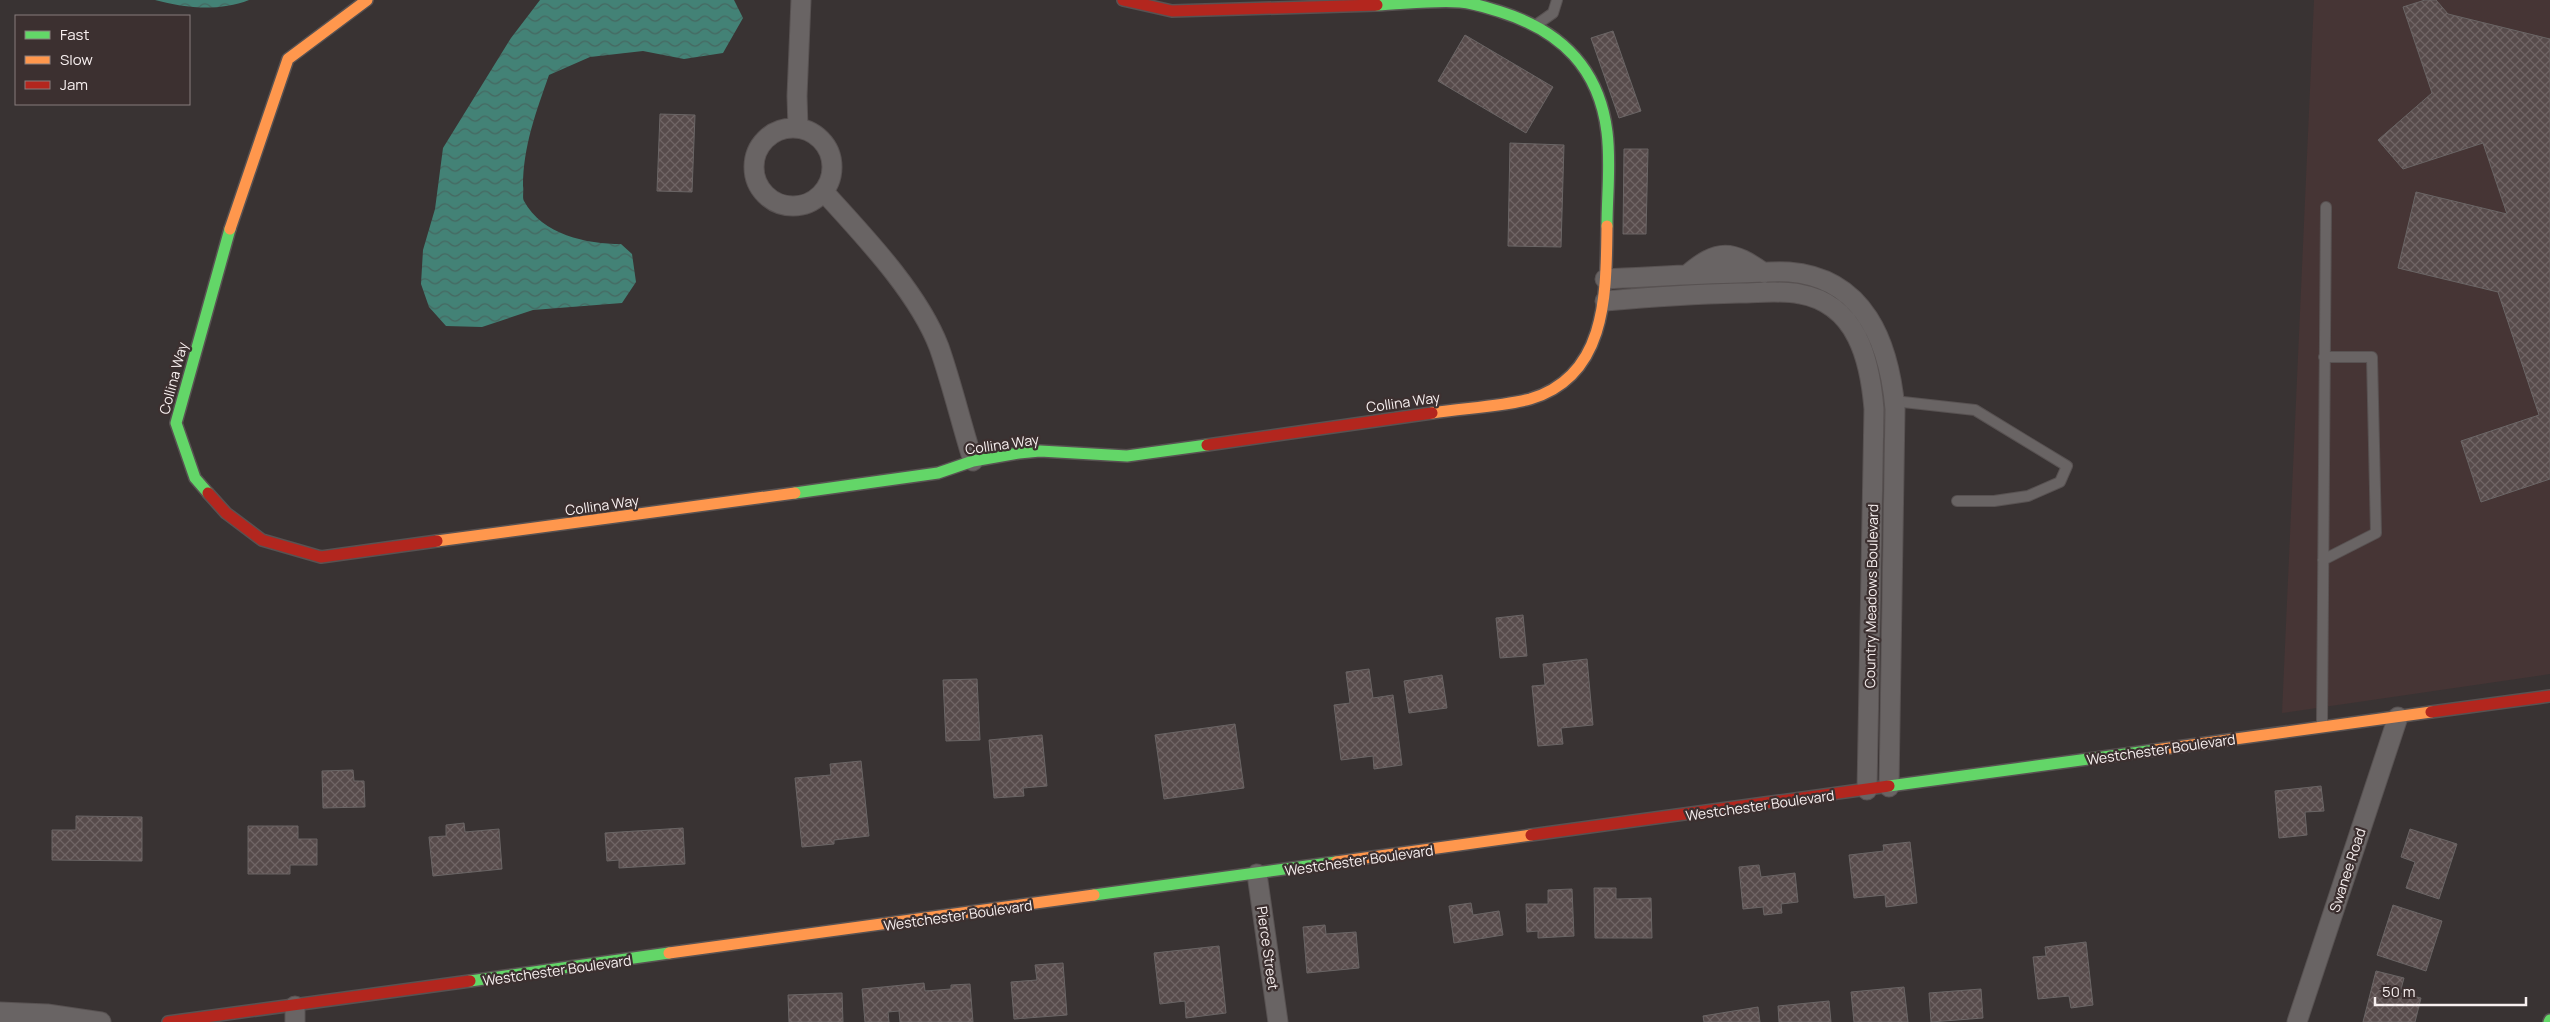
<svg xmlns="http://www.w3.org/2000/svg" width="2550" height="1022" font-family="Manrope,sans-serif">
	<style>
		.built { fill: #463535 }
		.water { fill: url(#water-waves) }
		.building { fill: url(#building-cross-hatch); stroke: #6a6565 }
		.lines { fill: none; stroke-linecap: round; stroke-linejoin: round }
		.lane-casing { stroke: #585252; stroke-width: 12 }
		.street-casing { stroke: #585252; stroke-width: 21 }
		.fast-casing { stroke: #585252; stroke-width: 14 }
		.slow-casing { stroke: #585252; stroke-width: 14 }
		.jam-casing { stroke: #585252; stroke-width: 14 }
		.lane { stroke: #696464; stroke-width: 10 }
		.street { stroke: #696464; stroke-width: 19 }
		.fast { stroke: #63d668; stroke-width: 11 }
		.slow { stroke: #ff974d; stroke-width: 11 }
		.jam { stroke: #b3261e; stroke-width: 11 }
		.labels { text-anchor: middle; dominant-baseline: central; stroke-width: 4.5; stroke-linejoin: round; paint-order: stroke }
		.street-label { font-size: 14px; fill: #f8f0f0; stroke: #3c3030 }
	</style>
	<defs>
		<pattern id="water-waves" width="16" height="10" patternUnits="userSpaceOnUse" patternTransform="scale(1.25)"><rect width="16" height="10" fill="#438276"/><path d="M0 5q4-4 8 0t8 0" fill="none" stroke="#466861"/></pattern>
		<pattern id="building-cross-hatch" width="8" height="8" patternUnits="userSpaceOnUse" patternTransform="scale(1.25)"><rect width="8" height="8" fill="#574b4b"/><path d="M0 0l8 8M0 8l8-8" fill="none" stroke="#706565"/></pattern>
	</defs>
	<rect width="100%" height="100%" fill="#393333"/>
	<!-- built -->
	<path class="built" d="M2314,0h236v674l-268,39z"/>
	<!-- water -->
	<path class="water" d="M155,0h94c-31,12 -64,8 -94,0z
		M540,0h194l9,18 -20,35 -39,6 -41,-8 -53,6 -41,18c-13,37 -26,72 -26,111 1,5 -1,11 1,15 18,34 63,43 97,43l11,10 4,28 -14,21 -89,7 -51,17 -36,-1 -17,-19 -8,-23 2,-34 12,-41 8,-61 68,-110z"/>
	<!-- building -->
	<path class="building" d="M2425,0h11l12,14 102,25v440l-69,23 -20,-61 78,-26 -41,-123 -100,-24 18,-76 91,22 -24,-71 -80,26 -25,-29 54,-47 -29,-86z
		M1613,31l28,80 -22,7 -28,-80z
		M1465,35l88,52 -27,46 -88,-52z
		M660,114l35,1 -3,77 -35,-1z
		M1510,143l54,2 -3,102 -53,-1z
		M1624,149h24l-2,85h-23z
		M1523,615l4,41 -27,2 -4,-40z
		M1587,659l6,66 -32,3 2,16 -25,2 -6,-60 13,-1 -2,-21z
		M1369,669l4,29 20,-3 9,70 -28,4 -1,-13 -32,4 -7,-55 16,-2 -4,-31z
		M1442,675l5,33 -38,5 -5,-32z
		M977,679l3,61 -34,1 -3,-61z
		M1235,724l9,64 -80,11 -9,-64z
		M1042,735l5,51 -24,2 1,8 -30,2 -5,-58z
		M861,761l8,75 -35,4v4l-32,3 -7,-69 36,-3 -1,-11z
		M353,770l1,11h10l1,26 -42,1 -1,-37z
		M2321,786l3,25 -19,1 2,23 -28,3 -4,-47z
		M76,816l66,1v44l-90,-1v-30h24z
		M464,823l1,9 34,-3 3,40 -69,7 -4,-39 17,-1v-11z
		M248,826h50v13h19v26h-27v9h-42z
		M683,828l2,36 -66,4v-8l-12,1 -2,-28z
		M2410,829l47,15 -18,55 -33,-11 9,-26 -14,-5z
		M1910,842l7,61 -31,4 -1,-12 -31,3 -5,-43 35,-4 -1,-6z
		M1759,865l2,12 34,-4 3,29 -17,2 1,9 -18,2 -1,-8 -20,2 -4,-42z
		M1594,888h22v11l35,-1 1,40h-57z
		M1572,889l2,47 -36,2v-7l-11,1 -1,-28h22v-14z
		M1471,903l2,12 26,-4 4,24 -49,8 -5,-37z
		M2393,905l49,16 -16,50 -49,-16z
		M1325,925l1,9 30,-2 3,36 -52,5 -4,-46z
		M2086,942l7,63 -22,3 -2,-12 -31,3 -5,-42 13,-1 -1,-9z
		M1219,946l7,67 -40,5 -1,-17 -25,3 -6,-51z
		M1063,963l4,52 -53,4 -3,-37 26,-2 -2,-15z
		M2376,971l28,7 -4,15 21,5 -6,24h-52z
		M924,983l1,8 26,-2v-4l19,-1 3,38h-73l-1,-11 -11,1 1,10h-24l-3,-33z
		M1904,987l4,35h-54l-3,-30z
		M1981,989l2,29 -52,4 -2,-29z
		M842,993l1,29h-54l-1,-27z
		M1829,1001l2,21h-52l-1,-16z
		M1758,1007l2,15h-56l-1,-6z"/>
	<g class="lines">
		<!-- lane casing -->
		<g class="lane-casing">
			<path id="lane" d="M1536,25l17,-12 4,-13
				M1894,401l81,9 92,56 -7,16 -32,14 -34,5h-37
				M2323,560l53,-27 -4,-176h-48
				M2322,726l4,-519"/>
		</g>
		<!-- street casing -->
		<g class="street-casing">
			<path id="street" d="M754 167a39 39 0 1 1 78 0a39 39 0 1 1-78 0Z
				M798,128l-1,-32 4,-96
				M824,192c39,43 94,100 115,155 13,37 22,76 34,114
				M1687,275c31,-27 45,-25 77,-2
				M1605,279c45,-2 89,-5 134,-6 16,0 33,-2 50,-1 76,6 100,71 106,137l-6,378
				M1605,301c45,-4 89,-7 134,-8 20,0 42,-3 61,1 57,10 70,66 74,115l-7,381
				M1257,874l21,148
				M0,1022v-10l47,2 54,8
				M295,1022v-16
				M2297,1022l101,-305"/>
		</g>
		<!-- fast casing -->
		<g class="fast-casing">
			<path id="fast" d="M1377,5c27,-1 56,-5 83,-3 14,1 28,6 41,10 60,19 98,56 106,120 4,31 0,63 0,94
				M208,493l-13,-15 -19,-55 54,-194
				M795,493l143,-20 35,-12 46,-8 21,-2 87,5 80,-11
				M1889,786l266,-36
				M1094,895l242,-33
				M470,981l199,-28
				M2549,1022l1,-2"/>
		</g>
		<!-- slow casing -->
		<g class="slow-casing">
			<path id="slow" d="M230,229l58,-170 79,-59
				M1432,413c31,-5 68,-6 98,-14 78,-23 76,-107 77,-173
				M437,541l358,-48
				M2155,750l276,-38
				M1336,862l195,-27
				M669,953l425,-58"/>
		</g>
		<!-- jam casing -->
		<g class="jam-casing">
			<path id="jam" d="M1123,0l49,11 205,-6
				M1207,445l225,-32
				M208,493l18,20 36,27 59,17 116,-16
				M2431,712l119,-16
				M1531,835l358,-49
				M168,1022l302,-41"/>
		</g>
		<!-- lane -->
		<use href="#lane" class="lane"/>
		<!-- street -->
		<use href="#street" class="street"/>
		<!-- fast -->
		<use href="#fast" class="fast"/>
		<!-- slow -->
		<use href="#slow" class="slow"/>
		<!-- jam -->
		<use href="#jam" class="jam"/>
	</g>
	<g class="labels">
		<!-- street labels -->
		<g class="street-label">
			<text transform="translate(173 378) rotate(-75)">Collina Way</text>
			<text transform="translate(1403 402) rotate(-8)">Collina Way</text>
			<text transform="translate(1002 444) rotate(-8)">Collina Way</text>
			<text transform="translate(602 505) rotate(-8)">Collina Way</text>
			<text transform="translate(1871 596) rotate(-89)">Country Meadows Boulevard</text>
			<text transform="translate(2161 749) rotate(-8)">Westchester Boulevard</text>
			<text transform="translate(1760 805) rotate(-8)">Westchester Boulevard</text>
			<text transform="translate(1359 860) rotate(-8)">Westchester Boulevard</text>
			<text transform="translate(2347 870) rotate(-72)">Swanee Road</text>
			<text transform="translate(958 915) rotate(-8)">Westchester Boulevard</text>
			<text transform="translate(1268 948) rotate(82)">Pierce Street</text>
			<text transform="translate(557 970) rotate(-8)">Westchester Boulevard</text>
		</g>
	</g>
	<!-- legend -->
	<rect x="15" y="15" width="175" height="90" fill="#3c3030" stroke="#877d7d"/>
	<rect x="25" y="31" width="25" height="8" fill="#63d668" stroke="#877d7d"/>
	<text x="60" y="40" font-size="15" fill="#f8f0f0">Fast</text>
	<rect x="25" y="56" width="25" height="8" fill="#ff974d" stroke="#877d7d"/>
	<text x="60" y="65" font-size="15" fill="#f8f0f0">Slow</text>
	<rect x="25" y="81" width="25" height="8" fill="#b3261e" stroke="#877d7d"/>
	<text x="60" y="90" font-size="15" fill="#f8f0f0">Jam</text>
	<!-- scale -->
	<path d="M2375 997v8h151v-8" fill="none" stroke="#f8f0f0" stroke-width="2.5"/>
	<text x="2382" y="997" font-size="15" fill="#f8f0f0" stroke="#3c3030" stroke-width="4" paint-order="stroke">50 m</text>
</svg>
